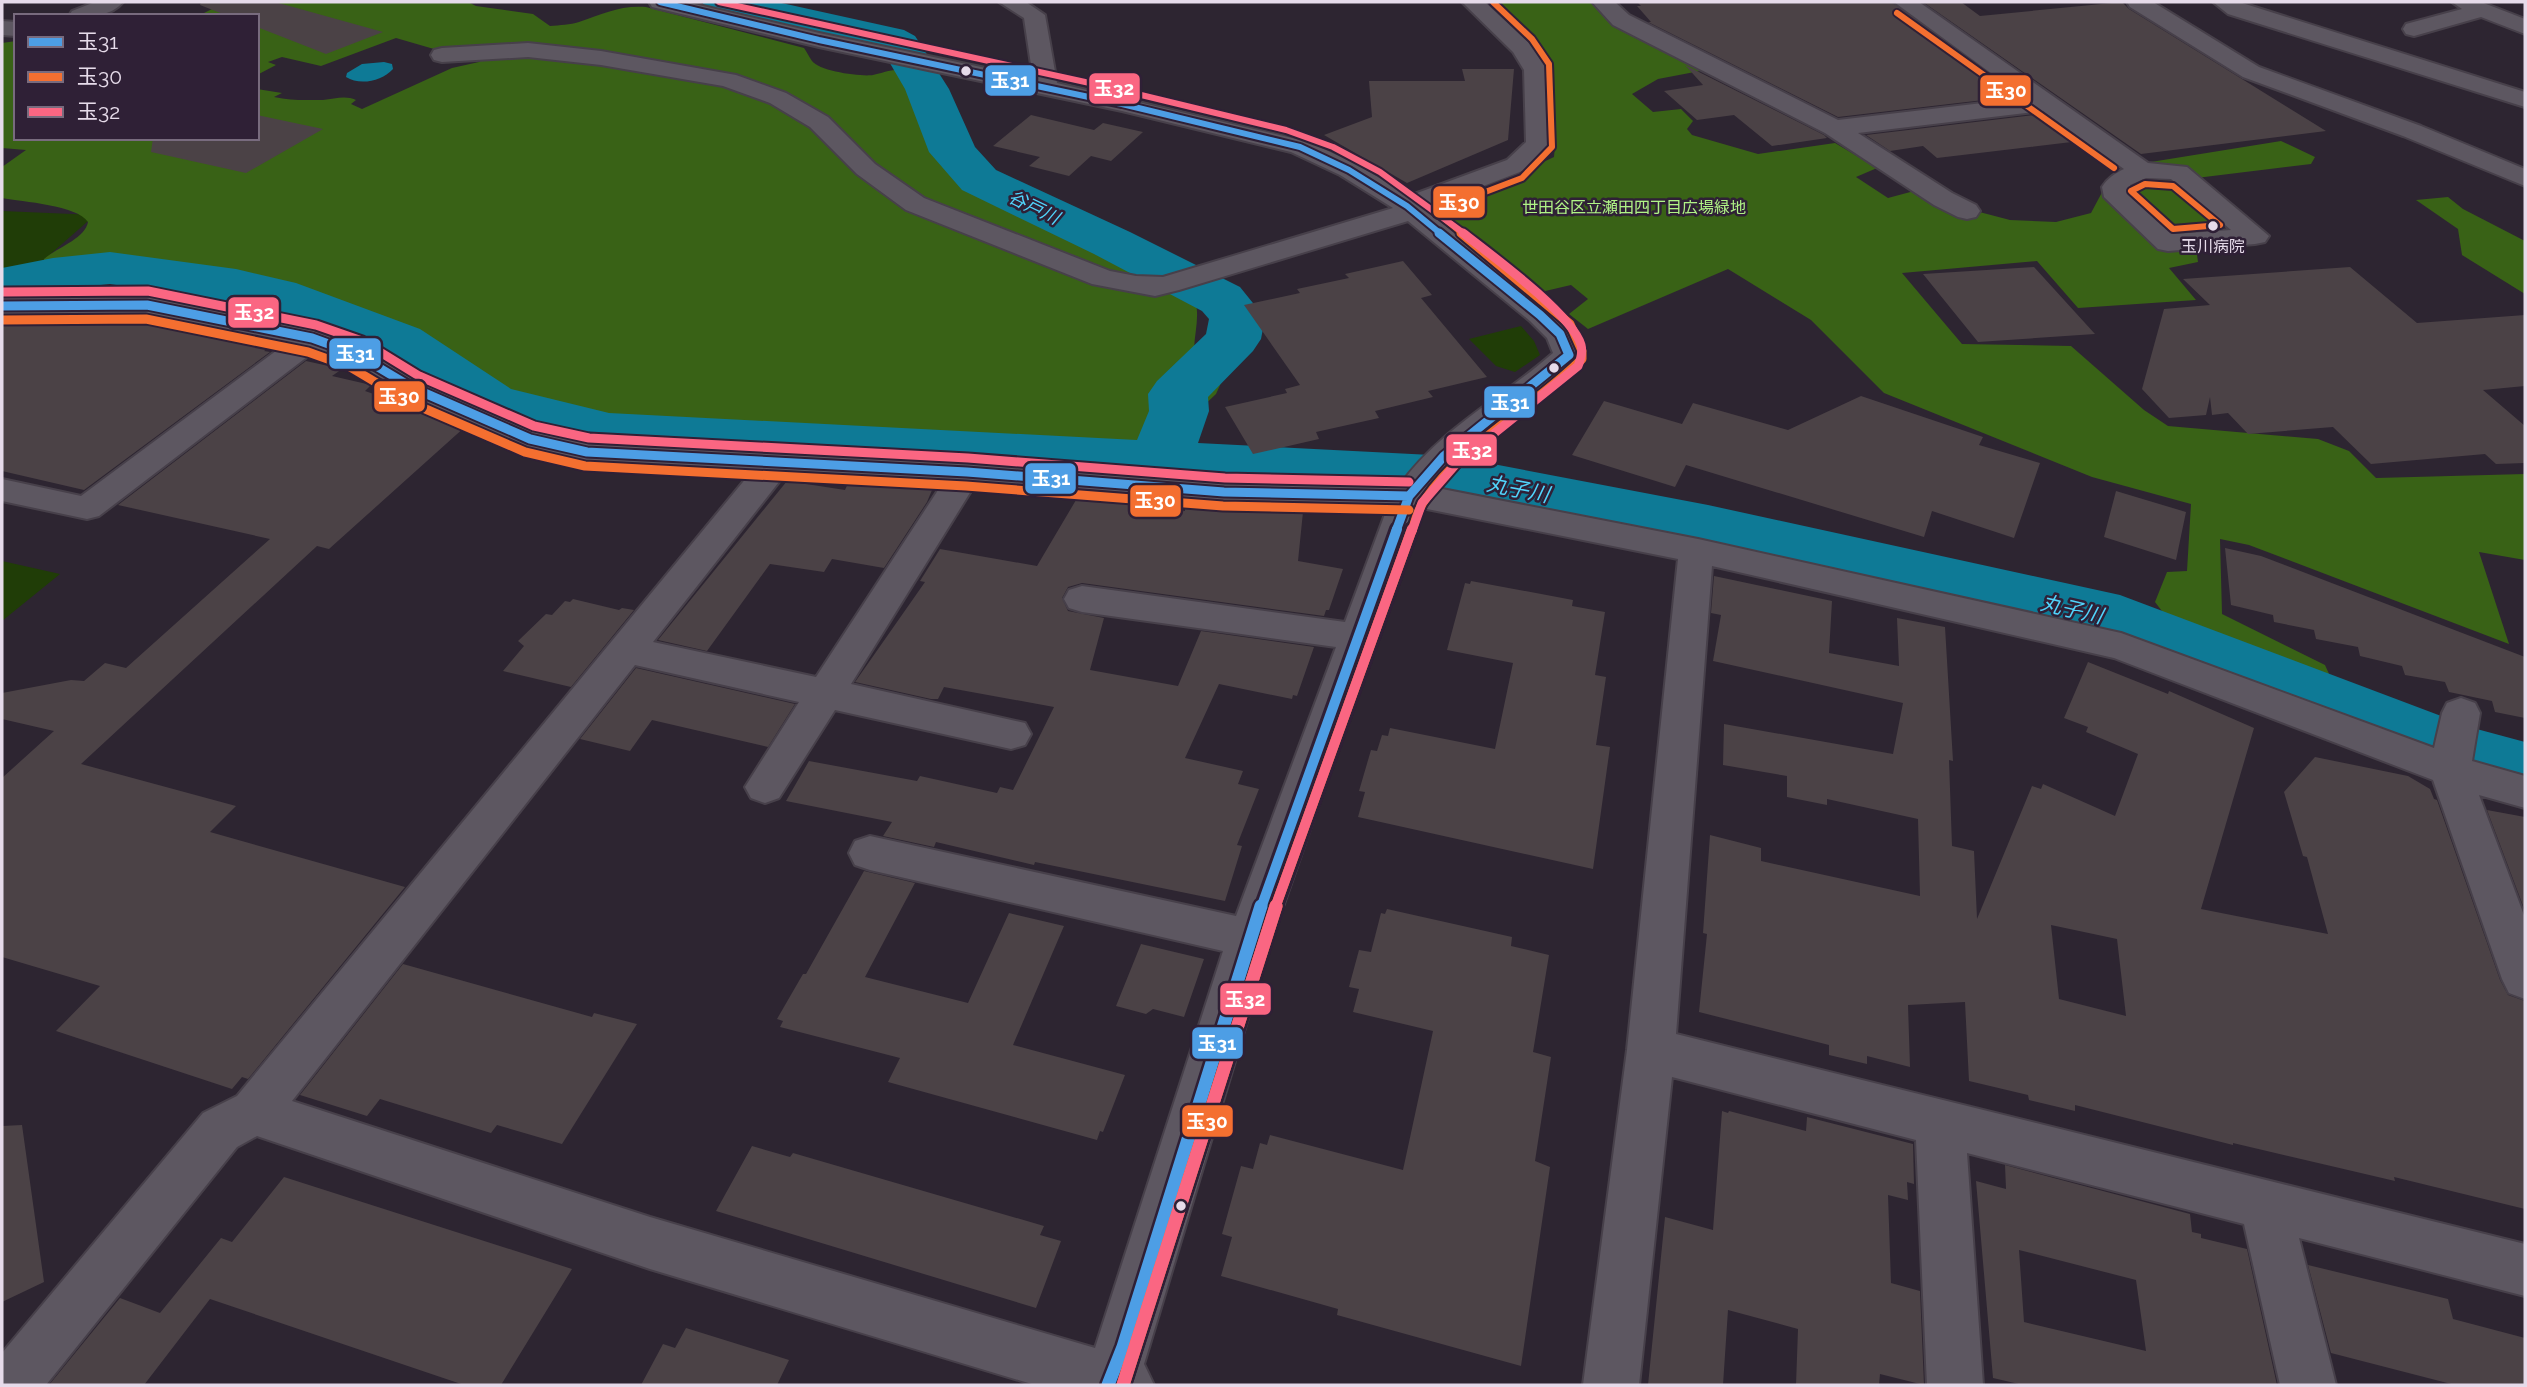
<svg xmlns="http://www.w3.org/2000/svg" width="2527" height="1387" font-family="Raleway,'Noto Sans JP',sans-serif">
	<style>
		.green { fill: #203d07 }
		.forest { fill: #396216 }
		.water { fill: #0e7a96 }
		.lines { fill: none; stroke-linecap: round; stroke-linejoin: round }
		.river { fill: #0e7a96; fill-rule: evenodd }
		.building { fill: #4b4246; fill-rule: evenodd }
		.minor-casing { stroke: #47404a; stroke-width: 4 }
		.minor { fill: #5d5761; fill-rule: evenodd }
		.bus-1-far3-casing { stroke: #2f2036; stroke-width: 10 }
		.bus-1-far2-casing { stroke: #2f2036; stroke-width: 13 }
		.bus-1-far1-casing { stroke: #2f2036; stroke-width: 16 }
		.bus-1-casing { stroke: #2f2036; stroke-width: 18 }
		.bus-2-far3-casing { stroke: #2f2036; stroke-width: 10 }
		.bus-2-far2-casing { stroke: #2f2036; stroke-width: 13 }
		.bus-2-far1-casing { stroke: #2f2036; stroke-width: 16 }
		.bus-2-casing { stroke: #2f2036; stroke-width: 18 }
		.bus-3-far3-casing { stroke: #2f2036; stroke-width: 10 }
		.bus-3-far2-casing { stroke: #2f2036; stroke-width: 13 }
		.bus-3-far1-casing { stroke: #2f2036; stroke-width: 16 }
		.bus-3-casing { stroke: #2f2036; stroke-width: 18 }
		.bus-1-far3 { stroke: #4d9ee5; stroke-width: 6 }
		.bus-1-far2 { stroke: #4d9ee5; stroke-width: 9 }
		.bus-1-far1 { stroke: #4d9ee5; stroke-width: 10 }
		.bus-1 { stroke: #4d9ee5; stroke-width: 13 }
		.bus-2-far3 { stroke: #f46f30; stroke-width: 6 }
		.bus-2-far2 { stroke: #f46f30; stroke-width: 9 }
		.bus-2-far1 { stroke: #f46f30; stroke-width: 10 }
		.bus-2 { stroke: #f46f30; stroke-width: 13 }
		.bus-3-far3 { stroke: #fa6682; stroke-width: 6 }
		.bus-3-far2 { stroke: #fa6682; stroke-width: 9 }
		.bus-3-far1 { stroke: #fa6682; stroke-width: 10 }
		.bus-3 { stroke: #fa6682; stroke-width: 13 }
		.bus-dot { fill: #e6dbea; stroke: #2f2036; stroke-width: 2.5 }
		.labels { text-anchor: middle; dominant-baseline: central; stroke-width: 5; stroke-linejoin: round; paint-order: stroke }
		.far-park-label { font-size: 16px; fill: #b0f486; stroke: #2f2036 }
		.far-bus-label { font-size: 16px; fill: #e6dbea; stroke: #2f2036 }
		.far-water-label { font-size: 18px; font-style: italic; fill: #51d4fc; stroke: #2f2036 }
		.water-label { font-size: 21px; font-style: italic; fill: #51d4fc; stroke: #2f2036 }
		.line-badge { stroke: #2f2036; stroke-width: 2.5 }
		.badge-label { font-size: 19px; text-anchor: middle; font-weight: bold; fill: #fff }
	</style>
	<rect width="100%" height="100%" fill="#2d2531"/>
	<!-- green -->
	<path class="green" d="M2,211l93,4 -66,58 -27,3z
		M1521,326l13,15 6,14 -25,17 -19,-6 -27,-27z
		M2,561l58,13 -58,47z"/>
	<!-- forest -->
	<path class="forest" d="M226,2h242l8,4 57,8 17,12c10,-1 20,-1 29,-4 24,-8 41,-17 67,-15l158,41c3,4 5,9 8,13 7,10 49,16 61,14 12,-2 26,-10 36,-1 16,15 6,44 16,61 30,51 107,81 158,107l10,9 77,41 23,2c8,18 2,35 1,55l24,23 3,11 -5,11 -18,17 -17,35 -32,17 -76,-3 -190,-18 -247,-12 -69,-14 -46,-14 -42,-20 -33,-20 -29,-24 -131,-49 -139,-23 -33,-2 -57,6 -13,-3v-8c12,-11 41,-20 44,-37 -11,-17 -65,-20 -86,-24v-31l24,-17 -24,-2v-105l14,-2v97h241v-49l25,4 -8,4c17,4 32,3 49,3 12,-1 22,-5 33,0l-5,4 11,5 90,-41 27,-6 5,-4 -26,-2 -62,-18 -75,28 -39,-9 -14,5 8,3 -19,10v-59h-59z
		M1495,2h98l22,19 85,50 -42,8 -26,15 21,18 28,-3 12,12 -6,8 5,6 66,19 77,-11 42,25 -21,9 32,21 26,-7 12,7 84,22 46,2 35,-9 16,-30 19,-17 155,-25 34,16 -4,7 -131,16 37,36 -23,15 4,31 -29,6 27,32 -118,8 -41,-47 -135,12 60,71 109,2 73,64 24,16 150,13 31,12 27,27 149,-4v86l-46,-8 30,92 -260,-99 -29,-6 2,75 103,51 9,20 -163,-62 -16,-21 12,-30 20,-1 4,-67 -99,-27 -208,-84 -73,-73 -83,-51 -140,60 -19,-15 19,-15 -17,-14 -30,7 -45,-29 -67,-56 80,-29 45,-21c4,-32 -5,-63 -6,-95z
		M2448,197l15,12 62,32v53l-63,-39 -4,-26 -42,-29z"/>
	<!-- water -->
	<path class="water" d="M384,62l8,2 1,5c-11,12 -33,17 -47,8l1,-4 15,-9z"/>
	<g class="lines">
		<!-- river -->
		<path class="river" d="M702,2h75l127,28 11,6 6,9 28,44 26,58 21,23 134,62 110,55 25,31 -4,21 -8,12 -45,46 1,14 -11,32 253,13 257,49 412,90 353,133 52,14v60l-94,-28 -327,-133 -396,-92 -257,-53 -842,-45 -140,-36 -89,-62 -122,-46 -148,-23 -57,6 -51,10v-32l51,-10 57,-6 126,17 60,14 124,46 91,60 98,24 528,27 12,-29 -1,-17 9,-13 49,-47 3,-15 -7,-8 -108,-57 -132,-64 -33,-38 -24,-63 -21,-36 -9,-4 -167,-38z"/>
	</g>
	<!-- building -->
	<path class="building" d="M201,2h74l108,30 -57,22 -69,-27v-11h-29l-28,-11z
		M1637,2h255l126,94 -180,21 -190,-95h3l-14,-16h4z
		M1923,2h38l19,14 142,-14 7,7 197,122 -185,23z
		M1685,65l139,70 3,3 -55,8 -38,-31 -37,5 -33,-29 39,-6z
		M1462,69h52l-6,71 -101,43 -83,-48 48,-18 -3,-36h96z
		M2042,114l38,27 -143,17 -14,-12 -33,5 -24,-16z
		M257,115l66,14 -77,44 -95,-21 2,-14h104z
		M1031,115l63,15 9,-7 40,9 -32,29 -20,-5 -22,20 -40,-10 11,-9 -47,-11z
		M1403,261l29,34 -11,3 66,79 -59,14 5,6 -58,14 4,7 -63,14 3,7 -66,15 -28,-47 62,-14 -2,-4 15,-4 -56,-80 56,-12 -3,-4 52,-11 -4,-4z
		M2034,267l61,67 -117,8 -55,-68z
		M2350,267l67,56 108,-8v71l-42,4 42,36v37l-29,1 -11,-10 -114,10 -38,-37 -85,7 -20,-21 -16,2 -2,-18 -4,18 -37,3 -27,-29 22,-80 46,-4 -27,-26z
		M64,317l61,6 4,-4 40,3 104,22 -9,7 6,1 -186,138 -82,-19v-151z
		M306,361l36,8 -10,7 39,9 -6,6 101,35 -137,123 -12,-3 -236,218 155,42 -26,26 195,55 -157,192 -6,-2 -10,12 -176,-58 44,-45 -98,-29v-179l52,-47 -52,-12v-26l69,-13 13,1 21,-18 21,5 144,-129 -152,-34z
		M1861,396l122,41 -4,8 61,18 -26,75 -82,-27 -8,26 -238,-72 -11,22 -103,-32 32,-54 78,23 11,-21 95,27z
		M850,479l85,4 -8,19 -43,66 -52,-9 -8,13 -54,-8 -63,87 -49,-11 129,-159 58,9z
		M2116,491l70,21 -10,48 -72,-23z
		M1076,500l71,4 38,7v-5l58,5v-2l60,3 -5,49 45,8 -14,41h-3l-2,6 -242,-33 -14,4 -6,11 6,13 36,7 -14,52 88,16 23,-55 113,16 -17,49 -4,-1 -1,4 -73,-15 -34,74 58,13 -5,13 21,5 -22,56 5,1 -17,55 -190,-39 -1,3 -98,-23 -2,5 -51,-11 9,-14 -106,-21 23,-40 108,20 3,-5 77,17 3,-6 13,3 41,-83 -110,-20 -6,12h-7l-76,-17 70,-100 -5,-1 20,-32 97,17z
		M2225,548l36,8 264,101v61l-30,-6 -3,-11 -43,-9 -4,-10 -40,-7 -3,-9 -42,-10 -2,-9 -42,-8 -2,-9 -40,-8 -1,-7 -42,-10z
		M1714,576l118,25 -3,52 70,13 -2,-48 48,9 8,134 -4,-1 3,86 22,5 3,68 55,-133 9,3 2,-5 72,32 23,-62 -52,-22 2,-5 -24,-9 24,-56 80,32 1,-3 85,37 -53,181 127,25 -21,-77 -4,-1 -19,-64 31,-35 93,19 22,13 4,10 3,1 63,180 8,15 17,6v208l-131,-32 1,4 -162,-38v2l-158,-40v6l-46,-11 -1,-5 -59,-14 -4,-79 -57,3 2,62 -43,-11v8l-38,-9v-10l-130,-33 8,-78 -4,-1 7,-98 51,13v13l159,35 -2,-77 -91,-20v6l-40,-8v-21l-64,-11 1,-41 169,30 10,-51 -190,-42 8,-46 -10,-2zM2051,925l66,14 9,77 -67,-17z
		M1471,581l102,19 -1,6 33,6 -10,63 11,2 -10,68 14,2 -17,122 -235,-52 7,-25 -6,-1 12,-41 6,1 5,-16 6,1 2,-8 105,21 18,-86 -66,-13 18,-67 5,1z
		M573,599l46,11 3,-2 12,2 -63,77 -68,-16 21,-25 -6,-5 28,-27 6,1 13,-14 5,1z
		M636,668l159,36 -27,43 -116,-27 -22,31 -50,-12z
		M2487,810l38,7v94z
		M864,871l51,12 -50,94 103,26 41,-90 55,13 -51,119 112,30 -22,57 -3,-1 -3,9 -209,-58 12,-24 -120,-31 3,-6 -6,-2 26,-45h3z
		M1387,909l125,28 -1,9 38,9 -16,97 18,5 -16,104 15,6 -29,199 -184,-51 1,-6 -117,-33 11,-39 -10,-3 19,-68 12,3 7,-26 7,2 3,-10 133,35 30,-139 -80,-19 6,-23 -10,-2 10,-37 12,2 10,-39 4,1z
		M1141,944l63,15 -20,58 -31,-8 -7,5 -30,-8z
		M403,964l189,53 2,-4 43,11 -75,120 -65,-19 -6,8 -111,-34 -13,17 -67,-21z
		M1722,1111l6,2 1,-2 77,20 1,-14 106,27 1,40 -7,-2 1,18 -20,-5 3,88 29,8 4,94 -44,-11 -1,11h-83l2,-56 -70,-19 -5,75h-75l17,-168 48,13z
		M22,1125l22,157 -42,20v-176z
		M752,1146l38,11 3,-4 251,73 -4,9 21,6 -25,67 -320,-97z
		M2005,1165l185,49 2,18 9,2v4l46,11 30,136h-254l-30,-7 -17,-197 30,8zM2019,1250l117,30 10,71 -122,-29z
		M284,1177l288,92 -71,116h-37l-254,-86 -66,86h-95l71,-87 40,15 61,-75 11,4z
		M2308,1265l140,34 5,20 72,19v47h-70l-124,-32z
		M686,1328l103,32 -12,25h-136l22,-41 12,4z"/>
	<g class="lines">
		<!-- minor casing -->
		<g class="minor-casing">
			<path id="minor" d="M95,2h28c-13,16 -35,14 -54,14l3,-5z
				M649,2h37l133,31 214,45 -9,-60 -25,-16h27l19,13 12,68 252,59 49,23 51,31 98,-36 19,-18 -2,-72 -11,-18 -51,-50h23l44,41 19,27 2,74 -25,26 -99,38 124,101 20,19 14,27 -24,24 -86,65 -42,43 266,52 423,94 313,115 8,-35 5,-10 14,-5 14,5 5,10 -8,48 53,15v32l-46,-13 46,123v81l-16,-6 -7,-14 -69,-199 -319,-122 -402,-92 -36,468 849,210v52l-226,-58 37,147h-56l-36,-161 -277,-71 16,232h-56l-11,-245 -244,-63 -33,308h-56l44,-335 51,-491 -256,-51 -150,430 -128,426 10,21h-119l-385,-116 -393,-133 -20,11 -191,238h-44v-32l201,-240 34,-17 515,-625 -165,-9 -68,-16 -117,-51 -57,-35 -29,-10 -217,166 -12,3 -85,-18v-22l79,17 207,-154 -141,-28 -145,1v-18l145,-1 165,33 55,19 57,33 115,50 48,11 380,19 257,20 176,4c40,-56 102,-87 153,-132l-6,-15 -17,-17 -122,-100 -229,69 -24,6 -63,-12 -186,-74 -49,-36 -47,-47 -40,-24 -47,-17 -122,-21 -73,-8 -86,5 -8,-2 -3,-5 3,-5 8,-2 86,-5 73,8 135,24 50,18 42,24 47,47 49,34 186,73 26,5 27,1 230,-69 -53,-33 -49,-23 -169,-41 -303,-64 -167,-40zM786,473l158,8 -128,196 -163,-35zM976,483l248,20 164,3 -43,116 -263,-36 -13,4 -5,9 5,9 13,4 254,35 -100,269 -366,-80 -15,5 -6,12 6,12 15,5 353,81 -128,397 -445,-131 -358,-116 343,-436 164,37 -54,85 6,11 14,5 14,-5 56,-88 176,39 14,-4 6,-11 -6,-11 -174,-39z
				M1592,2h23l14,13 209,105 187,-22 -131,-96h25l229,161 39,4 82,69 -4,6 -10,2 -87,7 -10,-2 -54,-52 -2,-10c6,-9 12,-13 22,-18l-81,-58 -185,22 94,60 24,12 4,6 -4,6 -9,2 -9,-2 -24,-12 -109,-72 -212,-108zM2146,178l25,1 60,51 -57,4 -44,-40v-9z
				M2127,2h26l106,65 162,59 104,43v17l-122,-50 -160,-59 -113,-70z
				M2213,2h26l286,90v15l-297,-93z
				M2452,2h29l44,17v15l-44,-17 -67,19 -8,-2 -3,-5 3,-5 56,-15z
				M2,21l14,1v14l-14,-1z"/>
		</g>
		<!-- minor -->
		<use href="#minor" class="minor"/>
		<!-- bus-1-far3 casing -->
		<g class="bus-1-far3-casing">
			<path id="bus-1-far3" d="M660,2l159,38 303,64 178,43 49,23 58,36 34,28"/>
		</g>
		<!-- bus-1-far2 casing -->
		<g class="bus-1-far2-casing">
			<path id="bus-1-far2" d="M2,306l145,-1 165,33 44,16 57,34 117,51 57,13 380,20 257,20 185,4
				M1396,531l13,-35 35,-40 125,-101 -9,-21 -20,-19 -101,-82"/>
		</g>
		<!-- bus-1-far1 casing -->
		<g class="bus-1-far1-casing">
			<path id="bus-1-far1" d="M1261,908l136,-379"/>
		</g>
		<!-- bus-1 casing -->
		<g class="bus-1-casing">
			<path id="bus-1" d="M1108,1385l15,-38 138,-441"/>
		</g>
		<!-- bus-2-far3 casing -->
		<g class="bus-2-far3-casing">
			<path id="bus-2-far3" d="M1897,13l217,155
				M2145,184l28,2 47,39 -47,4 -42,-38z
				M1463,234l-28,-23 87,-33 30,-31 -3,-83 -17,-25 -39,-37"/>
		</g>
		<!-- bus-2-far2 casing -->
		<g class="bus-2-far2-casing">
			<path id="bus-2-far2" d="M2,320l144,-1 162,33 42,15 57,34 118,51 60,14 381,20 257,20 186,4
				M1412,531c3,-10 6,-22 12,-30 40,-59 108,-92 158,-142v-8l-12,-27 -109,-91"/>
		</g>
		<!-- bus-2-far1 casing -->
		<g class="bus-2-far1-casing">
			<path id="bus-2-far1" d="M1275,908l137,-379"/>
		</g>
		<!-- bus-2 casing -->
		<g class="bus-2-casing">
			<path id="bus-2" d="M1123,1385l153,-479"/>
		</g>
		<!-- bus-3-far3 casing -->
		<g class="bus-3-far3-casing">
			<path id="bus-3-far3" d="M719,2l389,85 178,43 47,17 47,25 85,62"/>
		</g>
		<!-- bus-3-far2 casing -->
		<g class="bus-3-far2-casing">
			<path id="bus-3-far2" d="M2,292l146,-1 168,34 46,16 57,35 115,50 55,12 379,20 257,20 184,4
				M1412,531l10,-28 34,-39 122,-98c3,-7 5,-13 3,-21 -9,-31 -90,-90 -118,-112"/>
		</g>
		<!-- bus-3-far1 casing -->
		<g class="bus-3-far1-casing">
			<path id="bus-3-far1" d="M1275,908l137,-379"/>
		</g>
		<!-- bus-3 casing -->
		<g class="bus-3-casing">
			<path id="bus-3" d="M1123,1385l153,-479"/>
		</g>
		<!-- bus-1-far3 -->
		<use href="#bus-1-far3" class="bus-1-far3"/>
		<!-- bus-1-far2 -->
		<use href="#bus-1-far2" class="bus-1-far2"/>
		<!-- bus-1-far1 -->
		<use href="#bus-1-far1" class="bus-1-far1"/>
		<!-- bus-1 -->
		<use href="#bus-1" class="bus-1"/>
		<!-- bus-2-far3 -->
		<use href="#bus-2-far3" class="bus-2-far3"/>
		<!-- bus-2-far2 -->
		<use href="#bus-2-far2" class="bus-2-far2"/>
		<!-- bus-2-far1 -->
		<use href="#bus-2-far1" class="bus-2-far1"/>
		<!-- bus-2 -->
		<use href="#bus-2" class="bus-2"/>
		<!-- bus-3-far3 -->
		<use href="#bus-3-far3" class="bus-3-far3"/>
		<!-- bus-3-far2 -->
		<use href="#bus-3-far2" class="bus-3-far2"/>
		<!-- bus-3-far1 -->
		<use href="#bus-3-far1" class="bus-3-far1"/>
		<!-- bus-3 -->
		<use href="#bus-3" class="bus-3"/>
	</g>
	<!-- markers -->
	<g class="bus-dot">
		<circle cx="966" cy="71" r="6"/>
		<circle cx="2213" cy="226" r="6"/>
		<circle cx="1554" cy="368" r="6"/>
		<circle cx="1181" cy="1206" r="6"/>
	</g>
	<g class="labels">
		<!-- far-park labels -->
		<g class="far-park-label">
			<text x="1634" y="207">世田谷区立瀬田四丁目広場緑地</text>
		</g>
		<!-- far-bus labels -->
		<g class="far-bus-label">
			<text x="2213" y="246">玉川病院</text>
		</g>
		<!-- far-water labels -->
		<g class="far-water-label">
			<text transform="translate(1034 207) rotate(26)">谷戸川</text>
		</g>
		<!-- water labels -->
		<g class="water-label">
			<text transform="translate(1518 489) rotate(11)">丸子川</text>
			<text transform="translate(2072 609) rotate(13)">丸子川</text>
		</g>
	</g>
	<g class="line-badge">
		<rect x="984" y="64" width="53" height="33" rx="7" fill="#4d9ee5"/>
		<rect x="1088" y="72" width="53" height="33" rx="7" fill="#fa6682"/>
		<rect x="1979" y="74" width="53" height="33" rx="7" fill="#f46f30"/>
		<rect x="1432" y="185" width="54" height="34" rx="7" fill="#f46f30"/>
		<rect x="227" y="296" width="53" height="33" rx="7" fill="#fa6682"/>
		<rect x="328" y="337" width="54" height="33" rx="7" fill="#4d9ee5"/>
		<rect x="373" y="380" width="53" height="33" rx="7" fill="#f46f30"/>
		<rect x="1483" y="385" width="53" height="34" rx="7" fill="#4d9ee5"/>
		<rect x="1445" y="433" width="53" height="34" rx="7" fill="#fa6682"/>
		<rect x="1024" y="462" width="53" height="33" rx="7" fill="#4d9ee5"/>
		<rect x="1129" y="484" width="53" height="34" rx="7" fill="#f46f30"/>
		<rect x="1219" y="982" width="53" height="34" rx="7" fill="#fa6682"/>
		<rect x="1191" y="1026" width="53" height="34" rx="7" fill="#4d9ee5"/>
		<rect x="1181" y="1104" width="53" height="34" rx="7" fill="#f46f30"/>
	</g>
	<g class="badge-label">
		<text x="1010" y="87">玉31</text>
		<text x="1114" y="95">玉32</text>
		<text x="2006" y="97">玉30</text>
		<text x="1459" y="209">玉30</text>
		<text x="254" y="319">玉32</text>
		<text x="355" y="360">玉31</text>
		<text x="399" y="403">玉30</text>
		<text x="1510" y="409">玉31</text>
		<text x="1472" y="457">玉32</text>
		<text x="1051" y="485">玉31</text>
		<text x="1155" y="507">玉30</text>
		<text x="1245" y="1006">玉32</text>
		<text x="1217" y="1050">玉31</text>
		<text x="1207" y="1128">玉30</text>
	</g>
	<!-- border -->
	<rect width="2527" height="1387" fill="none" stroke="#e6dbea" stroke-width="7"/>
	<!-- legend -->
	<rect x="14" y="14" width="245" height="126" fill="#2f2036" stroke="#786b7e" stroke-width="2"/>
	<rect x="28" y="37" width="35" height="10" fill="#4d9ee5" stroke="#786b7e" stroke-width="2"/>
	<text x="77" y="49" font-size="21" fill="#e6dbea">玉31</text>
	<rect x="28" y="72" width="35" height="10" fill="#f46f30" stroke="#786b7e" stroke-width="2"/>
	<text x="77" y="84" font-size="21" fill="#e6dbea">玉30</text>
	<rect x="28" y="107" width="35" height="10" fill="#fa6682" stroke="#786b7e" stroke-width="2"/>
	<text x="77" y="119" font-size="21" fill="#e6dbea">玉32</text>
</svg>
